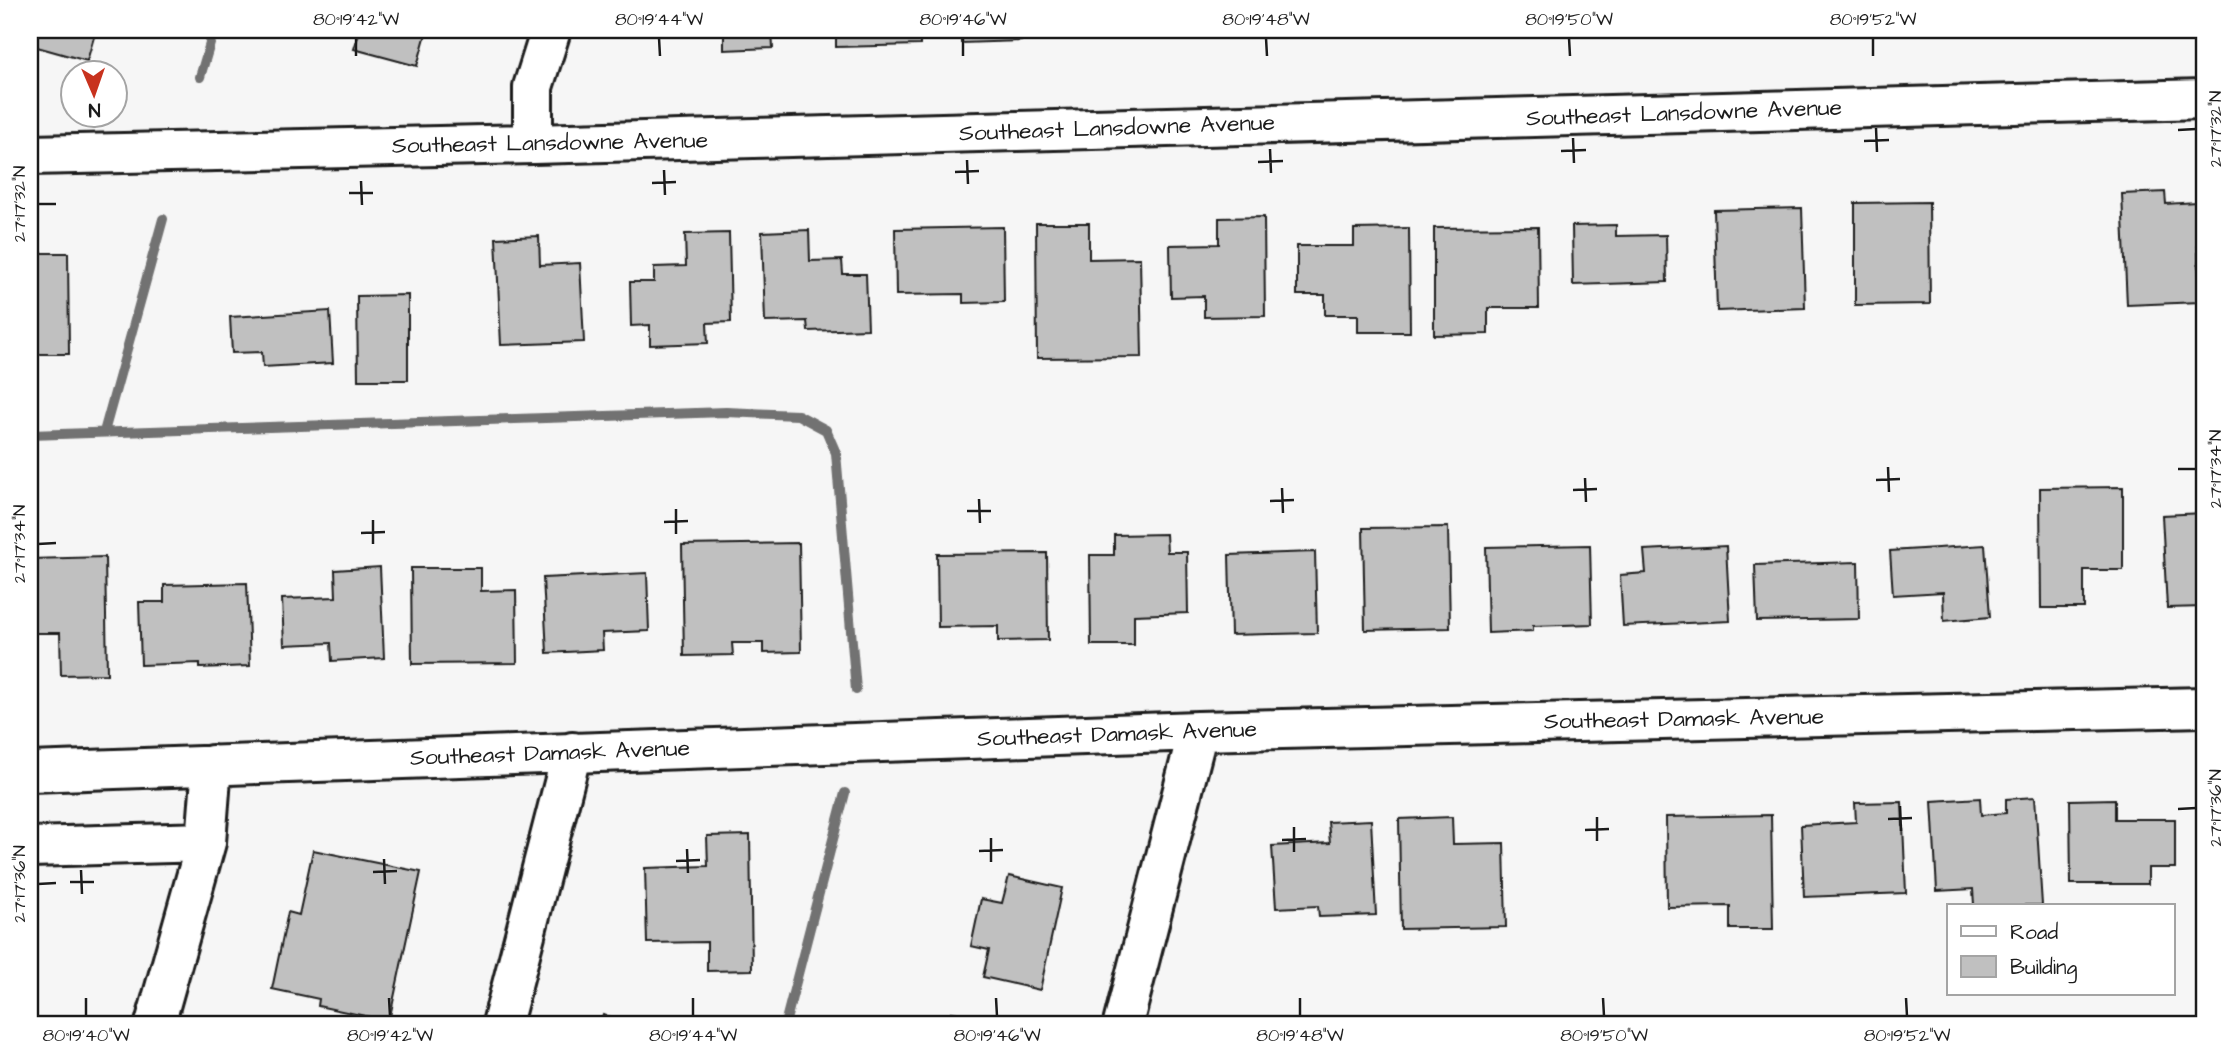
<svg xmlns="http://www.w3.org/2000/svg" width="2234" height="1054" font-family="'Architects Daughter',sans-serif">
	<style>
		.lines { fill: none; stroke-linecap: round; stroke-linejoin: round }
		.stream { stroke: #727272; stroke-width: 10 }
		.building { fill: #c0c0c0; stroke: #1c1c1c; stroke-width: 2 }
		.minor-casing { stroke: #1c1c1c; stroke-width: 44 }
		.minor { stroke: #fff; stroke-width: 38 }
		.ticks { fill: none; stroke: #1c1c1c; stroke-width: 2.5 }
		.labels { text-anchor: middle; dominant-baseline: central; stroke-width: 5; stroke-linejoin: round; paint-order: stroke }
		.street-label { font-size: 23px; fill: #1c1c1c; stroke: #fff }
		.neatline { fill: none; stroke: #1c1c1c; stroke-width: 2.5 }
		.ticks-label { font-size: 18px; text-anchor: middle; fill: #1c1c1c }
	</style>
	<rect width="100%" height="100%" fill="#f6f6f6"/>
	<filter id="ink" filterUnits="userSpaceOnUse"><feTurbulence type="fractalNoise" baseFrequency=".0143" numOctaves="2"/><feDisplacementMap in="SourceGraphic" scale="14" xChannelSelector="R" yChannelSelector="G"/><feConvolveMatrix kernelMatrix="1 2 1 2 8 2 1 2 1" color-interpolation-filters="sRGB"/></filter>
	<g filter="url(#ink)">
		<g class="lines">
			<!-- stream -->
			<path class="stream" d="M200,77l14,-47
				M104,432l59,-213
				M30,435l696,-23 72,3 28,15 10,23 20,237
				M785,1024l60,-231"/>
		</g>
		<!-- building -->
		<path class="building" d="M30,30h66l-9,31 -57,-16z
			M360,30h67l-10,36 -63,-17z
			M724,30h48l1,18 -49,2z
			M836,30h84v15l-84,2z
			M961,30h60v11l-60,2z
			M1160,30h41l1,8h-42z
			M1237,30h74l-74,3z
			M2165,192l1,12 30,-2 4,100 -73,3 -5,-111z
			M1929,202l1,102 -75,1v-102z
			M1802,208l3,100 -88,3 -3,-101z
			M1264,217l1,99 -61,1v-21l-33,1 -1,-52 49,-1v-26z
			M1036,223h53v36l51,-1 2,99 -105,1z
			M1616,225v11l50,-1 1,47 -94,3 -1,-59z
			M1003,227l1,75 -41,1v-9l-67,1 -1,-66z
			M1538,227l1,81h-51v26l-54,1v-107z
			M1409,228l1,104h-52v-17h-33v-20h-28v-49h57v-17z
			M809,230l1,31 32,-1 1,14h23l2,55 -60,2 -1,-10 -42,1 -3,-90z
			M729,233l2,89 -24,1 1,20 -58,2v-20l-19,1 -1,-44h24v-15l32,-1 -1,-32z
			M539,236l1,29 40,-2 4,79 -83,3 -5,-107z
			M30,253h38l1,101h-39z
			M408,295v85h-50l-1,-84z
			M330,311l3,52 -70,4 -1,-15 -30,1 -2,-36z
			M2123,487v83h-39v38h-43l-1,-120z
			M2204,513v94l-37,1 -5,-93z
			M1448,527l2,101 -85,2 -2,-102z
			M1166,534l1,18h20l1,61 -54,2v30h-43l-1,-90h24v-20z
			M799,543l2,109 -38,1v-10h-31l1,12 -49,1 -2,-111z
			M1590,545l2,79 -59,2v5l-45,2 -2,-86z
			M1985,545l5,72 -46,4 -1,-29 -50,3 -3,-44z
			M1726,546l4,75 -107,5 -3,-51 26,-2 -2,-23z
			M1315,552l2,81 -86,2 -2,-80z
			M1047,553l1,87 -50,1v-15l-60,1 -1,-73z
			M105,557l2,117 -46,1 -1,-42h-30v-74z
			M1858,562l1,57 -102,2 -2,-56z
			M380,567l4,91 -52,3 -1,-18 -47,2 -2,-46 54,-2 -1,-27z
			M411,568h70v23l35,-1 1,73 -105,1z
			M647,573l2,58 -47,2 1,17 -56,3 -4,-75z
			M247,583l3,83 -50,2v-5l-59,2 -2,-63h25v-17z
			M2035,797l7,108h-68l-1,-16 -36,2 -5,-90 48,-3 1,17 25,-2v-14z
			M2115,799v20h60v49h-27v16h-77l-1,-84z
			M1902,802l4,91 -102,4 -3,-72 55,-3 -1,-19z
			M1771,815l2,114h-43v-23l-63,1 -1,-90z
			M1452,817l1,27 51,-1 2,84 -105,2 -2,-110z
			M1371,820l5,95 -57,2 -1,-11 -42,2 -4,-62 58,-3 -2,-21z
			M750,835l2,135 -45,1v-29l-60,1 -2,-75 63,-2 -1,-30z
			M313,850l108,22 -32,149 -71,-15 1,-7 -47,-10 16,-77 11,3z
			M1009,876l53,12 -22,102 -57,-13 6,-27 -18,-4 10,-47 21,4z
			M952,1012l62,12h-65z
			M603,1015l36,9h-39z"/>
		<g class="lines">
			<!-- minor casing -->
			<g class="minor-casing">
				<path id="minor" d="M533,144v-57l18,-57
					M30,155l503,-11 1671,-45
					M30,772l1168,-41 1006,-24
					M30,847l176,-5
					M155,1024l51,-182 6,-77
					M502,1024l70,-272
					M1123,1024l75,-293"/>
			</g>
			<!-- minor -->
			<use href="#minor" class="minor"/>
		</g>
	</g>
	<!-- ticks -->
	<path class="ticks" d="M356,38v18M659,38l1,18M963,38v18M1266,38l1,18M1569,38l1,18M1873,38v18M1876,128l1,24M2178,130l18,-1M1573,138l1,25M1864,141l25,-1M1270,149l1,24M1561,151l25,-1M967,160l1,24M1258,162l25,-1M664,170l1,25M955,172l24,-1M361,181l1,24M652,183l24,-1M349,193h24M38,204h18M1888,467l1,25M2178,469h18M1585,478l1,24M1876,480l24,-1M1282,488l1,25M1573,490l24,-1M979,499l1,24M1270,501l24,-1M676,509v25M967,511h24M373,520v24M664,522l24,-1M361,533l24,-1M38,544l18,-1M1900,806l1,25M2178,809l18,-1M1597,817v24M1888,819l24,-1M1294,827v25M1585,830l24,-1M991,838v24M1282,840l24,-1M687,849l1,24M979,851l24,-1M384,859l1,25M676,861l24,-1M81,870l1,24M373,872l24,-1M70,882h24M38,884l18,-1M86,998v18M389,998l1,18M693,998v18M996,998l1,18M1300,998v18M1603,998l1,18M1906,998l1,18"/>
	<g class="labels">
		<!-- street labels -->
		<g class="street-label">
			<text transform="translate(1684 113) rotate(-2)">Southeast Lansdowne Avenue</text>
			<text transform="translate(1117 128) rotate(-2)">Southeast Lansdowne Avenue</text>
			<text transform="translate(550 143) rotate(-1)">Southeast Lansdowne Avenue</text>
			<text transform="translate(1684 719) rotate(-1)">Southeast Damask Avenue</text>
			<text transform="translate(1117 734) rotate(-2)">Southeast Damask Avenue</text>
			<text transform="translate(550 753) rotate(-2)">Southeast Damask Avenue</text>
		</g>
	</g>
	<!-- margin -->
	<rect width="2234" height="1054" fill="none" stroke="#fff" stroke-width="77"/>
	<!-- legend -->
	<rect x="1947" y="904" width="228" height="91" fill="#ffffff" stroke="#a4a4a4" stroke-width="2"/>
	<rect x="1961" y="926" width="35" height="10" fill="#ffffff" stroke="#a4a4a4" stroke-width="2"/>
	<text x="2010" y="939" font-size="21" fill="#1c1c1c">Road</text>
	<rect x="1961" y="956" width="35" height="21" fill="#c0c0c0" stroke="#a4a4a4" stroke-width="2"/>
	<text x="2010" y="974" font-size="21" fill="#1c1c1c">Building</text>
	<!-- north arrow -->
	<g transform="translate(94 94) rotate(178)"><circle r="33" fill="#ffffff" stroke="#a4a4a4" stroke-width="2"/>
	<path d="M0-5L12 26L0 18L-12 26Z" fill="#c8321e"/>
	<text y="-10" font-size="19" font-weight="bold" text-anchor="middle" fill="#1c1c1c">N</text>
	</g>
	<rect x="38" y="38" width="2158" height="978" class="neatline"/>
	<g class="ticks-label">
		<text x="356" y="25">80°19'42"W</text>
		<text x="659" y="25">80°19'44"W</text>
		<text x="963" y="25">80°19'46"W</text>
		<text x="1266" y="25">80°19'48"W</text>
		<text x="1569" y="25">80°19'50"W</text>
		<text x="1873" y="25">80°19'52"W</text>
		<text transform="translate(2215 129) rotate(-90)" y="6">27°17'32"N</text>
		<text transform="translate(19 204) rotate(-90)" y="6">27°17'32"N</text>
		<text transform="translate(2215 469) rotate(-90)" y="6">27°17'34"N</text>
		<text transform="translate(19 544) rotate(-90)" y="6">27°17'34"N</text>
		<text transform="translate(2215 808) rotate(-90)" y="6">27°17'36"N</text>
		<text transform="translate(19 884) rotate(-90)" y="6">27°17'36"N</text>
		<text x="86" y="1041">80°19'40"W</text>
		<text x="390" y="1041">80°19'42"W</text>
		<text x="693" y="1041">80°19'44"W</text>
		<text x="997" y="1041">80°19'46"W</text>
		<text x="1300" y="1041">80°19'48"W</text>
		<text x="1604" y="1041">80°19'50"W</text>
		<text x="1907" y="1041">80°19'52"W</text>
	</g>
</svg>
